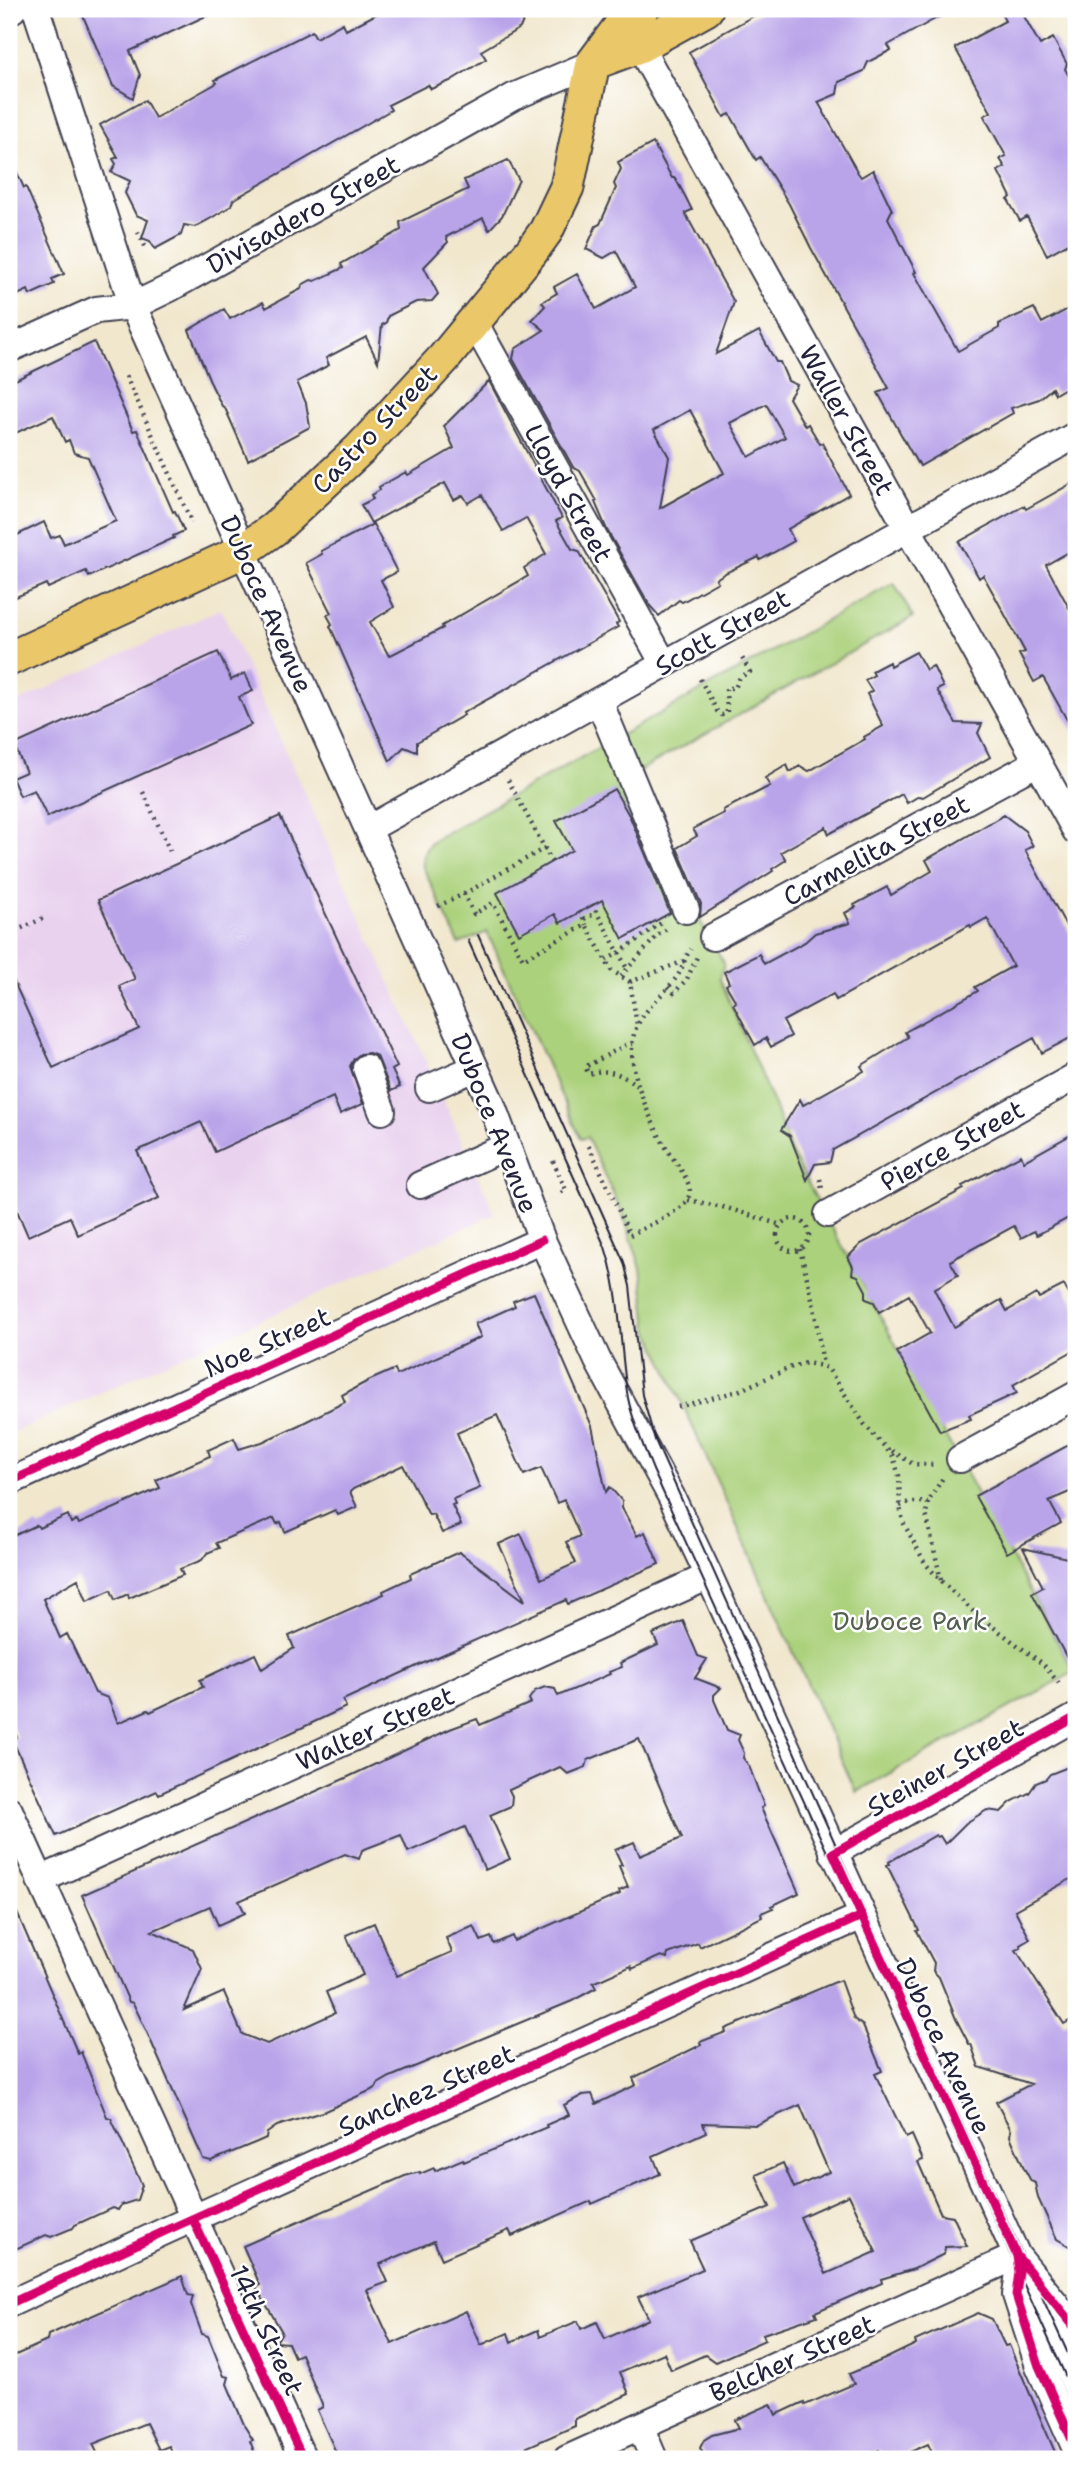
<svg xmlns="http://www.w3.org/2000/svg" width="1085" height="2468" font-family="'Shantell Sans',sans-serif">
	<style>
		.built { fill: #e9d2ee }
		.green { fill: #abd17b; stroke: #667a5b; stroke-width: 2 }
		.building { fill: #b9a4e9; fill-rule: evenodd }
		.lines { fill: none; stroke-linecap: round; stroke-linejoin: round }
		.minor-casing { stroke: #414051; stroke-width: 30 }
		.major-casing { stroke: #414051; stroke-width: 37 }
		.path { stroke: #414051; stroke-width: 4.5; stroke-dasharray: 2 5; stroke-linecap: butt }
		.minor { stroke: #fff; stroke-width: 26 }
		.major { stroke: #eac769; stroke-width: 33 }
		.tram { stroke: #22223b; stroke-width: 2 }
		.cycleway-casing { stroke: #fff; stroke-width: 13 }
		.cycleway { stroke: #d6006c; stroke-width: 9 }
		.labels { text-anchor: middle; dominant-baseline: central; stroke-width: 5; stroke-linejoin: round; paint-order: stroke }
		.street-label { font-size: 26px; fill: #22223b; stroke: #fff }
		.park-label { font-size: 26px; fill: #525f51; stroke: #fff }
	</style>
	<rect width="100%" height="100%" fill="#fff"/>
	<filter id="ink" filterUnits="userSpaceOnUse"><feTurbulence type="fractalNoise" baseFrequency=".0143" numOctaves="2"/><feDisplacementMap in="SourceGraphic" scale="14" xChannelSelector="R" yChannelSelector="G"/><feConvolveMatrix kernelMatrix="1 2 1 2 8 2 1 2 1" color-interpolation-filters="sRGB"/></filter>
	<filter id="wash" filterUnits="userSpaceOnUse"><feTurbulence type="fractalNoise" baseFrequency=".00686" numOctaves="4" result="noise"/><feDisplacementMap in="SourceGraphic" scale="28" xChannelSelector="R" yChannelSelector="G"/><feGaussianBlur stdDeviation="1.57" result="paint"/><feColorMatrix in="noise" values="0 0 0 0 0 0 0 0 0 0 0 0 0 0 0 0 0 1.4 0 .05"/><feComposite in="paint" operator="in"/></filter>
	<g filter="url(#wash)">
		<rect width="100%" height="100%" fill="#f1e7cd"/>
		<!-- built -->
		<path class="built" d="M221,609l274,605 -486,220v-728z"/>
		<!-- green -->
		<path class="green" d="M894,583l19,34 -274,154 60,148 25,44 -4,16 55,129 17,46 282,518 -218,120 -208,-465 -7,-59 -17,-51 -37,-80 -6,2 -94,-207 -28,12 -36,-77c-1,-13 2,-19 12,-28z"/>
		<g id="blocks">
			<!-- building -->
			<path class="building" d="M80,9h141l-91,42 10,24 -7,23 -20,-12z
				M392,9h136l-8,19 -39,23 5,8 -36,22 -19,8 -3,-4 -40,20 3,5 -158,90 -2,6 -23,14 -13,7 -11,-2 -3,10 -15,8 -11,6 -5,-8 -8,-3 6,-18 -12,-5 -11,-22 5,-12 -19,-9 5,-8 -3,-5 5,-2 -18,-32 45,-25 10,18 62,-35 -2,-3 97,-49 4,7 27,-15 3,7 38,-20 1,3z
				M766,9h187l-65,36 3,5 -23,12 -4,9 -25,11 -2,12 -19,8 40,71 3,4 12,-7 19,40 -4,8 28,54 -2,1 44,78 41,-23v-4l35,-16 8,15 26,-14 8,16v57l-21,12 -3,-6 -13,11 -28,9 2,5 -93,53 -2,-4 -1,1 -39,-70 11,-5 -78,-140 -22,-44 -29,-47 -4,3 -26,-46 -6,3 -35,-65z
				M999,9h21l20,36 13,-7 14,26 -2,5 11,20v150l-29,16 -20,-38 -7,4 -12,-21 3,-3 -13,-26 7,-4 -5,-8 6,-3 -22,-40 7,-4 -36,-64 50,-27z
				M653,143l19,35h3l10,18 7,14 -7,3 49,89 -18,52 43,-23 17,31h4l8,19 9,4 -8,13 16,28 3,-2 12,20 2,-1 27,51 -61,35 6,12 -34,19 -1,-3 -34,16 -9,6 2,3 -36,20 -3,-2 -20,16 -9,-10 -43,-76 -12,-28 2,-1 -17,-30 -7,-4 -60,-108 2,-10 29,-19 -12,-10 13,-14 -3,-4 15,-9 -3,-6 23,-13 19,35 39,-22 -19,-36 -12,7 -18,-9 10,-23 4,-2 16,-36 -2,-4 7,-15 -3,-7zM766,404l19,33 -36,20 -19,-34zM690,410l34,63 -64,35 9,-51 -15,-27z
				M9,155l15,33 2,-1 38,87 -12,5 2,5 -24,11 -2,-5 -19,9z
				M508,160l11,20 -17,36 -13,14 -6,-12 -37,19 2,5 -24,25 14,27 -6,7 -16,1 -28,14 -2,7 -4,2 -4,37 -12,-25 -40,21 3,7 -32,17 9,21 4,24 -62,33 -23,-52 -3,-2 -10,-20 -23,-56 35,-21 6,10 33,-17 3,6 35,-19 1,-4 9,-5 4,1 28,-13 -2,-4 60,-34 -1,-8 68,-33 -4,-9z
				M94,342l39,89 4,-1 36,82 2,-1 9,20 -11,5 1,2 -85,39 -3,-6 -38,17 -2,-4 -37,16v-61l35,-17 7,16 9,-3 4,9 52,-23 -28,-64 -14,-4 -5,-13 -4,2 -12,-26 -44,20v-53z
				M489,381l73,137 -6,3 16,28 7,2 40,71 -3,2 2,3 -155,86 1,2 -47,27v10l-13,-5 -14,14 -60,-135 2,-2 -5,-9 4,-2 -25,-50 16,-9 -1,-3 52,-27 24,48 -16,8 13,27 -24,15 19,34 54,-28 -1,-2 86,-50 -4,-8 22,-14 -20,-36 -23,13 -21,-36 -14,8 -5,-8 -9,5 -9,-17 -74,40 -10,-18 12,-6 -2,-4 9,-5 -1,-3 27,-15 2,3 46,-27 -10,-22z
				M1076,481v67l-30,17 30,56v115l-33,-59 -9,5 -15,-28 6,-2 -28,-52 -14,-25 -4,3 -20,-36 65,-36 2,3z
				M218,652l13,28 14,-7 8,18 -14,6 12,28 -204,92 -13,-27 -14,6 -8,-18 14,-6 -12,-27z
				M916,652l10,18 7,-4 10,21 -6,3 19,33 26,1 -4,9 12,24 -67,40 -4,-1 -12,7 -5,-9 -73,40 -3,-7 -45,25 5,8 -14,9 1,2 -73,46 1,-13 -24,-56 20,-12 -4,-7 31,-16 -1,-3 47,-24 -5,-8 22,-13 3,7 10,-6 9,5 56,-32 -1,-2 19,-11 -16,-32 5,-3 -7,-11 9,-5 -2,-4 17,-9 1,4z
				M614,789l16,28 40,96 -47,26 -21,-39 -42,23 -5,-9 -36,20 -22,-41 75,-43 -16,-29z
				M1004,815l21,16 8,15 -8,4 51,94v91l-34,18 -8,-15 -201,112 -3,12 -15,2 -8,16 -17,-44 -9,-6 19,-31 3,6 61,-34 -3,-5 47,-29 -3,-5 73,-41 -3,-4 38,-21 -26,-48 -16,9 -1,-2 -134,75 -3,-6 -50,27 8,15 -20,11 -5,-9 -11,7 -22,-41 3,-2 -10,-17 3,-2 -5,-11 35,-18 5,10 41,-22 10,-9 35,-10 -5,-10 11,-6 -2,-2 33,-18 4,8 41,-24 -6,-11z
				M280,816l117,251 -5,3 8,17 -9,4 -14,-35 -8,-3 -9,1 -6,5 -4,7 13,38 -23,10 -7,-17 -118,55 -14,-30 -64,29 22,47 -81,37 -8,-18 -42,19 -13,-30 -6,2v-237l44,97 86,-39 -20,-43 16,-7 -37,-79z
				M1076,1132v82l-39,21 -3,-4 -13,7 -7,-12 -64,35 8,14 -24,14 20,38 47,-27 6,11 29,-17 3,4 25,-13 12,22v42l-63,36 4,8 -48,22 2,4 -31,12 -43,-79 33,-19 -21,-38 -30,17 -5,-10 -8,-3v-8l-8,-15 -6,-2 1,-7 -5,-10 13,-13 103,-55 -2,-3 59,-31 3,6z
				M534,1293l58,133 14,66 4,-5 12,14v7l15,28 8,-4 14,32 -91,40 -2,-4 -149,66 -74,34 3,7 -34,16 -153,71 -2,-3 -101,45 -44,-97 5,-2 -8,-17v-182l28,-13 2,3 29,-13 3,8 6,-3 2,4 81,-36 -4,-8 54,-24 -2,-6 26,-12 5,11 23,-7 37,-17 46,-23 -3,-7 26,-14 27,-12 2,6 84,-38 -6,-13 40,-18 -2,-5zM497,1415l27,60 17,-7 16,35 7,-3 16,36 -14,6 10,21 -35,16 -20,-45 -22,10 26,57 -66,-49 -49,22 1,4 -28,13 1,3 -95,42 5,12 -32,21 -7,-15 -55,26 3,7 -53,25 -2,-2 -30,13 -10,-25 -13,-5 -28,-59 -7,4 -17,-39 35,-20 9,22 24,-11 4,10 13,-6 1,4 54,-23 -3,-6 22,-9 5,-7 12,-5 -3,-5 58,-25 3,6 4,-2 4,10 50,-22 3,5 19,-8 -7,-15 3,-3 50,-24 26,50 4,-1 9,19 19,-8 -9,-20 3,-1 -2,-5 27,-11 -23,-55z
				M1076,1441v48l-27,12 12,22 -54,30 -32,-57z
				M1023,1548l53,12v115l-44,-82 11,-6z
				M683,1621l15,35 9,3 -12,19 26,10 -7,7v5l13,30 13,5 -2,5 6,13 -1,5 6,8 15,40 -3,2 38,85 -28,13 2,2 -12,5 1,4 -62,30 -2,-4 -30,11 -1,4 -6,-2 -29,13 -1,-3 -38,17 3,5 -24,13 -182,76 -12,7 -2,4 -51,23 -48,15 -10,7 -1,5 -9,4 -46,19 -8,-2 -57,-129 -13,-27 -4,-1 -47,-107 264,-117 104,-49 27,-10 3,6 51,-22 -2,-4 6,-8 10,-4 10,2 3,7 52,-22 -1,-2 13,-5 -2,-4 38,-18 -5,-11zM639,1739l43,99 -42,18 -6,-14 -19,8 7,15 -3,1 9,21 -9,4 1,3 -106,47 -2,-5 -18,8 -3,-7 -10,4 -7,-15 -28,12 6,14 -55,24 -23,-53 -28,12 17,40 -37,17 9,21 -68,31 -25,-10 -18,-42 -40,18 18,-41 -9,-20 -41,-18 58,-25 8,19 27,-12 -6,-12 106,-47 14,5 3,-9 39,-15 7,17 57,-25 20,43 25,-11 -20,-44 21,-9 1,-10 -3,-6 51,-23 8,7 18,-7 2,-7z
				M1076,1764v112l-61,34 15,29 -10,6 1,3 -5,2 48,74 12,-7v233l-19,-11 -19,-41 -3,-15 -4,-2 -7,-13 -14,-32 1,-6 -15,-28 35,-18 -52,-17 -8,-23h-2l-13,-25 -17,-42 -6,-6 1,-8 -17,-32 2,-1 -32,-65 3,-1 -1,-2 47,-27 1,2 3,-1 5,8 21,-21 21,-13 14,2 10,-10 18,-9 7,-10 10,-4 4,-5z
				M9,1894l69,160 3,-2 26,65 4,1 31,67 -5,15 -16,5 -3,5 -6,-2 -37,17 -2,3 -22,9 -5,-2 -37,17z
				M840,1980l14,39 9,7 19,45 -7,3 31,64 6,-3 11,25 -5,2 23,52 12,2 14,30 -22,1 -1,7 -30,15 -33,10 1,4 -67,29 2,4 -54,18 2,6 -50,22 -10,-7 -34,15 -7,-17 -44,19 9,22 -54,25v7l-75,33h-161l-22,-49 6,-3 -22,-53 -7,3 -6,-14 -12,-1 6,-10 -26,-45 4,-2 -17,-39 162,-70 15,-4v2l14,-6 1,3 28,-12 1,3 83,-35 -1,-2 23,-10 -5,-10 19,-10 9,-1 4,10 40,-19 -3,-7 68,-33 -1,-3 26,-10 -1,-3zM800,2105l29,67 -35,16 -11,-25 -27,12 14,32 -80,34 13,28 -65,28 11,22 -44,20 -8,-17 -16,7 -3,-8 -38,16 -2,-7 -27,12 -3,-9 -27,12 -15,-34 -74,33 -25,-54 21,-8 -8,-18 54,-23 8,18 67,-29 3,6 79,-35 1,3 68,-30 -7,-18 53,-24 -3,-9 53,2zM849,2195l27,57 -50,22 -26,-57z
				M182,2276l6,19 5,1 -2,8 11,30 6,2 16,40 5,1 -2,7 18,43 8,13 -3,1 7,18h-82l-6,-13 -10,4 -13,-27 -53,21 7,15h-91v-101l38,-17 1,-6z
				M978,2313l14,6 13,27 4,-1 49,114h-123l-7,-15 -27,12 -2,-3 -14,6h-2l-4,-9 -22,9h-151l-6,-11 4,-8 8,-5 27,-7 -4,-8 36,-16 5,11 28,-13 1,3 49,-21 -5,-10 36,-15 31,-15 -1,-3z"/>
		</g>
	</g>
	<g filter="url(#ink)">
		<use href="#blocks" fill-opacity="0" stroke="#414051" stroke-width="2"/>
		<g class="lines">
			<!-- minor casing -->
			<g class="minor-casing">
				<path id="minor" d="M36,9l97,297 358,797 51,137 56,121 73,135 38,80 308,680 59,73
					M9,11l4,-2
					M631,31l445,800
					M474,322l190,342
					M9,349l87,-39 37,-4 39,-19 341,-190 80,-34
					M599,701l87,209
					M368,829l708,-394
					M713,937l325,-175
					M366,1068l16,43
					M429,1088l46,-20
					M420,1185l87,-39
					M828,1214l248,-138
					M960,1459l116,-64
					M9,1482l533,-242
					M9,1810l294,649
					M833,1853l243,-136
					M40,1880l669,-304
					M1017,2256l2,16 -3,23 23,71 37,83
					M1034,2292l42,93
					M9,2304l154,-72 699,-316
					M640,2426l14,33
					M567,2459l450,-203"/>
			</g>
			<!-- major casing -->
			<g class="major-casing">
				<path id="major" d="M593,63l46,-17 67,-37
					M9,659l234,-108 31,-22 86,-80 84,-91 87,-106 15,-21 21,-44 26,-124 32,-43 17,-11"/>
			</g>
			<!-- path -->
			<path class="path" d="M138,232l7,14
				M126,376l66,147
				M700,679l17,32 5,4 5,-2 -1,-25h9l5,-11 10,-5 -9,-16
				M508,780l44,82
				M143,792l27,59
				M464,894l81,-46
				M592,904l27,49 45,-32
				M438,906l26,-12 10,20 19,-11 30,56 63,-34 25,45 19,12 7,43
				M580,911l6,14
				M584,919l8,-4
				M9,934l37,-17
				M606,960l13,-7 8,16
				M621,976l37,-41 12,-8
				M630,982l54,-21
				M668,987l6,6 13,-14 10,-22
				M633,1044l-7,1 -41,22 4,7c19,-7 34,1 49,12
				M589,1146l41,89c13,-7 52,-23 58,-37 3,-5 2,-10 0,-15 -6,-14 -16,-25 -23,-37 -15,-26 -38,-77 -32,-107 4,-25 29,-42 43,-61 7,-9 8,-20 15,-29
				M553,1161l13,29 -6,3
				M820,1179l2,10
				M688,1200l39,8 54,17
				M777 1235a16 16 0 1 1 32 0a16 16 0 1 1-32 0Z
				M800,1249l14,58 9,58
				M678,1407l60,-16 54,-24 14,-4 17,3 6,4 36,55 28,31 6,20 1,30 3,16 22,41 16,18 36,34 66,49 19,23
				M892,1451l21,13 23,1
				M900,1506l9,-4h19
				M941,1580l-15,-66 2,-12 16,-26"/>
			<!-- minor -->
			<use href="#minor" class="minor"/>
			<!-- major -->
			<use href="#major" class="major"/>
			<!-- tram -->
			<path class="tram" d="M478,935l146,327 6,24 12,109 13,45 212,475 209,456
				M468,940l137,307c17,50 14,100 23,151 5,25 16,49 25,72l423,929"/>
			<!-- cycleway casing -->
			<g class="cycleway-casing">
				<path id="cycleway" d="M9,1482l533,-242
					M1076,1717l-243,136 184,403 59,73
					M193,2219l110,240
					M1017,2256l2,16 -3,23 23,71 37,83
					M9,2304l154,-72 699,-316"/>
			</g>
			<!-- cycleway -->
			<use href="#cycleway" class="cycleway"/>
		</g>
	</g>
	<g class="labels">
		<!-- street labels -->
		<g class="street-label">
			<text transform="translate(303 214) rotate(-29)">Divisadero Street</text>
			<text transform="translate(847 420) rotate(61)">Waller Street</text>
			<text transform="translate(374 429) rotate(-46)">Castro Street</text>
			<text transform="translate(569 493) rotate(61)">Lloyd Street</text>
			<text transform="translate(267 604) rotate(66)">Duboce Avenue</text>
			<text transform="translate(722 632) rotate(-29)">Scott Street</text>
			<text transform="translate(876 850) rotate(-28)">Carmelita Street</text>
			<text transform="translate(495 1123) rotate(68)">Duboce Avenue</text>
			<text transform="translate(952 1145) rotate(-29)">Pierce Street</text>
			<text transform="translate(267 1342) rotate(-24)">Noe Street</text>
			<text transform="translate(375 1728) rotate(-24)">Walter Street</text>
			<text transform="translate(945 1767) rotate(-29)">Steiner Street</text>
			<text transform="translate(944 2046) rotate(65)">Duboce Avenue</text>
			<text transform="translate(426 2090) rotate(-24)">Sanchez Street</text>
			<text transform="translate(267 2330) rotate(65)">14th Street</text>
			<text transform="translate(792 2358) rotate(-24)">Belcher Street</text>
		</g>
		<!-- park labels -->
		<g class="park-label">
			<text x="910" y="1620">Duboce Park</text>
		</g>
	</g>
	<!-- margin -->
	<rect width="1085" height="2468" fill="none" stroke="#fff" stroke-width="35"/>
</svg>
